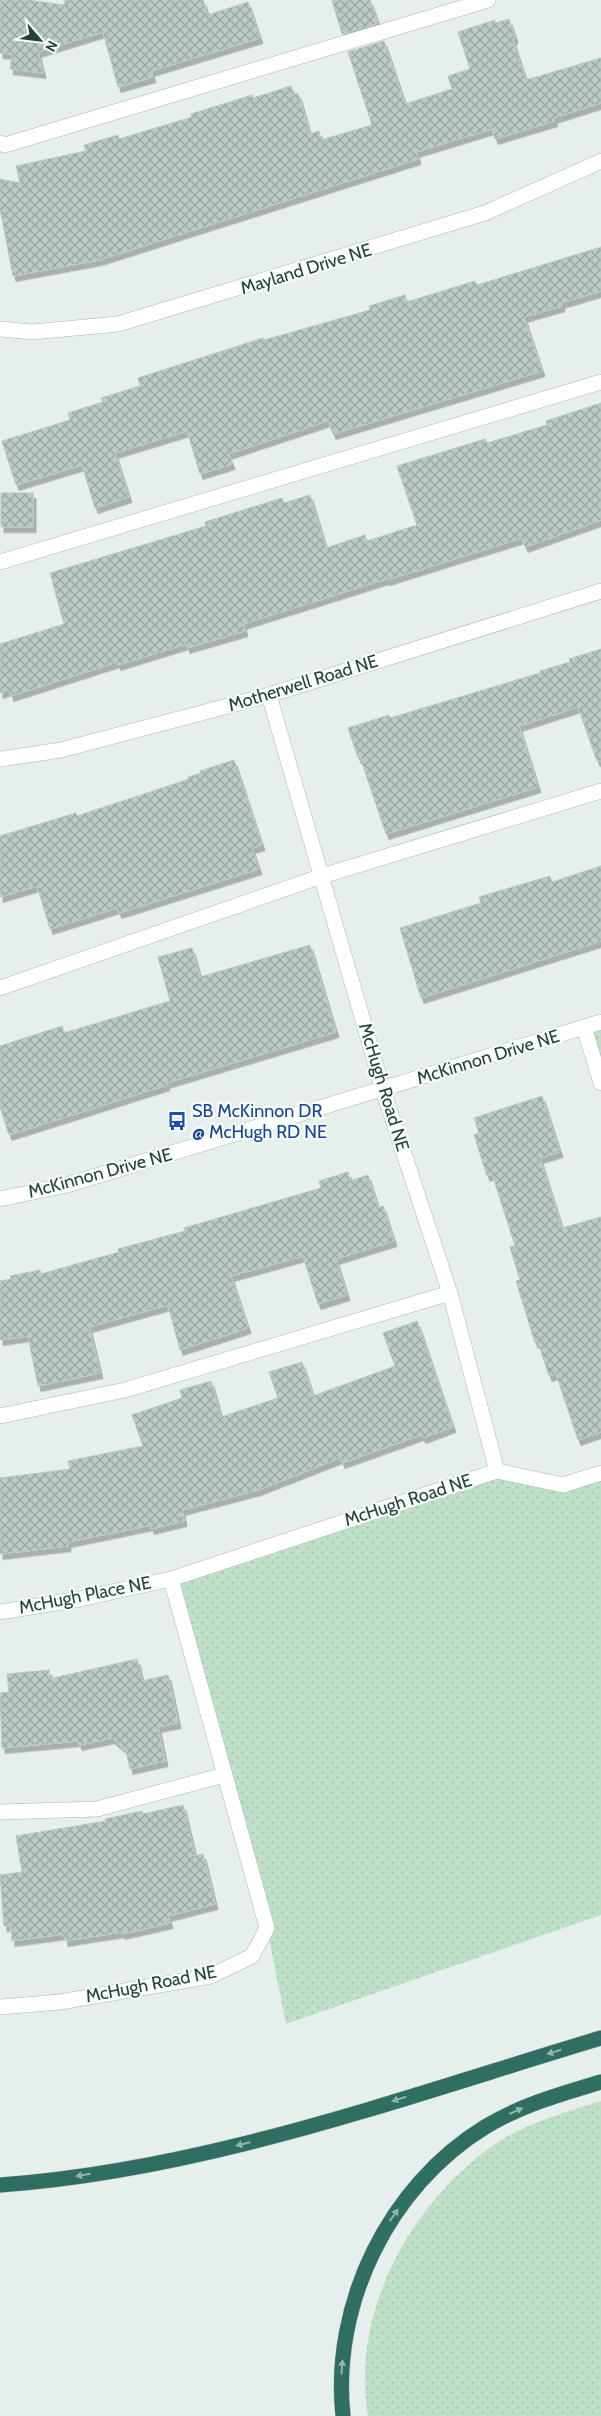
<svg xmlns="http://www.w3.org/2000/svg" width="601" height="2416" font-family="Cabin,sans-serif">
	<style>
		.grass { fill: url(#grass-dots) }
		.building { fill: url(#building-cross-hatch); stroke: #b8c9c2; filter: url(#shadow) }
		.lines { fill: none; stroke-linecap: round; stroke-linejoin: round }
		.lane-casing { stroke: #a8b8b2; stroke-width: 16 }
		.street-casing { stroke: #a8b8b2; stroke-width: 16 }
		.highway-casing { stroke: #c2cac8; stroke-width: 16 }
		.lane { stroke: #fff; stroke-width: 15 }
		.street { stroke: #fff; stroke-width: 15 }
		.highway { stroke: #2f6f62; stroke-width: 15 }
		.oneway { fill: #93b5ae }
		.labels { text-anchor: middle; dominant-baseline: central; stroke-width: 4.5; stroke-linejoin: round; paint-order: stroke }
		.street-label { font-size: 18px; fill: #24423a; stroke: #f7fbf9 }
		.transit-label { font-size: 18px; fill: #164399; stroke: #f7fbf9; text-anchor: start }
	</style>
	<defs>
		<pattern id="grass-dots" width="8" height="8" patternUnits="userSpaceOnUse" patternTransform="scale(1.25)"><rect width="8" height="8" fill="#bfe0c8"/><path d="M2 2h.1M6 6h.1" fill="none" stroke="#a4c1ad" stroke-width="1.8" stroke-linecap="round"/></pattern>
		<pattern id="building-cross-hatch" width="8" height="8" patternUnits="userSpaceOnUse" patternTransform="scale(1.25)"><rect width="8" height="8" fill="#bbcac4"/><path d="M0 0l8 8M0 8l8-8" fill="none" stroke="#98a6a0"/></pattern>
		<filter id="shadow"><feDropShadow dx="3" dy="5.5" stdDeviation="0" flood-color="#0004"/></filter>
	</defs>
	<rect width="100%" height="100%" fill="#e6efeb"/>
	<!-- grass -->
	<path class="grass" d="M601,1022v61l-17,-56z
		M497,1471l66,14 38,-12v442l-315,109 -19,-96 -96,-349z
		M601,2101v315h-233c-18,-104 43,-213 127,-272 31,-21 71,-32 106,-43z"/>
	<!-- building -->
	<path class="building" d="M0,0h27l38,5 -1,-5h139l5,15 40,-13 12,36 -109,33 2,6 -35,10 -15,-55 -65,20 5,21 -33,-4 2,-15 -12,-1z
		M332,0h38l8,23 -36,11z
		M509,19l6,18 -2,4 13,39 75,-22v45l-47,15 1,3 -60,18 -3,-10 -76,23 2,7 -319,101 -86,16 -13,-67v-30l20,4 -4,-17 70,-15 -2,-6 34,-10 1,4 73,-22 -1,-3 61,-19 1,3 38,-12 3,9 4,-2 12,41 9,-3 2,9 51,-15 -24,-73 36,-11 21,63 47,-15 -4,-13 22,-7 -12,-37 37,-12v3z
		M601,247v44l-40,12 1,3 -38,11 18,54 -209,63 -5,-13 -100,33 4,10 -32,10 -13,-43 -72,22 14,44 -34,11 -13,-43 -66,20 -14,-44 68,-21 -2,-7 35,-11 -2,-4 39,-12 -2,-8 125,-40 1,2 106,-30 -1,-4 36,-11 2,7 68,-21 2,4z
		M601,403v117l-76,27 -3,-9 -135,42 -1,-1 -143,45 2,7 -58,17 -1,-4 -68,21 -1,-3 -106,34 -2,-6 -9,3v-49l64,-20 -14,-51 156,-47 -1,-4 77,-24 2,5 26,-8 16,53 39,-13 2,6 50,-16 -20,-59 88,-27 2,4 60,-18 -1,-4z
		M1,493h32v34h-32z
		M601,649v112h-4l-19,-54 -59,19 19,61 -152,47 -26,-77 -2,1 -10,-30 41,-13 1,3 150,-45v-2l30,-9 -1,-3z
		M234,760l28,85 -10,3 7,21 -140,44 -2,-5 -67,21 -13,-43 -37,11v-61l76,-23 1,3 76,-25 36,-12 -1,-2 13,-4 -1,-2z
		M601,866v75l-180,57 -21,-70 81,-25 -2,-6 71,-21 2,6z
		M310,945l26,87 -170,51 1,2 -158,50 -9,-28v-61l62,-20 2,7 106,-32 -12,-44 34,-9 8,29z
		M542,1096l18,56 -20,6 22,70 39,-11v215l-23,8 -22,-66 -7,2 -11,-34 -3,1 -19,-62 4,-1 -10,-33 5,-1 -23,-72 -5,2 -13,-41 5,-2 -5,-15z
		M348,1172l2,9 18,-6 10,33 5,-2 11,35 -58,18 11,36 -29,9 -15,-48 -72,20 17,52 -68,22 -12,-45 -79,22 11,46 -62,13 -10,-50 -28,4v-59l11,-2 -1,-3 30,-6 1,4 78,-22 -1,-3 67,-18 -1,-3 137,-40 -2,-7z
		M417,1321l36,106 -30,11 -2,-3 -79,28 -2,-5 -82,32 -76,20 2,11 -33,8v-4l-83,17v4l-68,8v-76l70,-9 -2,-8 75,-15 -11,-31 50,-17 -2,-8 31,-9 10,36 57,-19 -9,-26 33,-10 11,34 82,-30 -12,-33z
		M137,1659l5,22 26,-6 10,48 -20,4 7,34 -35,8 -4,-18 -14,-13 -33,7 -1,-4 -76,7 -2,-55 9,-1 -2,-18 42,-4v9z
		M183,1805l12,51 8,-2 12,50 -47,12 2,7 -48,11v-2l-57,9 -1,-7 -52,7 -1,-15h-7l-4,-51 22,-3 -6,-36 90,-15 -1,-2 37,-8 1,3z"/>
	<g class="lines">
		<!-- lane casing -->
		<g class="lane-casing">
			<path id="lane" d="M0,143l5,2 483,-145
				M0,562l601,-180
				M0,988l322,-112 279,-85
				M584,1027l17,56
				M0,1416l125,-26 325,-97
				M497,1471l66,14 38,-12
				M0,1812l97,-3 127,-34"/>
		</g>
		<!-- street casing -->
		<g class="street-casing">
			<path id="street" d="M0,329l32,3 86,-8 367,-111 116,-52
				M0,759l61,-9 208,-55 332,-104
				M0,1199l67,-14 534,-163
				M0,1612l80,-13 91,-20
				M0,2007l60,-5 151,-26 41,-20 15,-28 -96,-349 326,-108 -47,-178 -67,-203 -114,-395"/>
		</g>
		<!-- highway casing -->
		<g class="highway-casing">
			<path id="highway" d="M0,2185c207,-15 404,-88 601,-147
				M343,2416c-12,-112 46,-230 142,-289 36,-22 76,-33 116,-45"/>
		</g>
		<!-- lane -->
		<use href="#lane" class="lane"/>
		<!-- street -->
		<use href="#street" class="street"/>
		<!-- highway -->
		<use href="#highway" class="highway"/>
	</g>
	<!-- one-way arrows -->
	<defs><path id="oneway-solid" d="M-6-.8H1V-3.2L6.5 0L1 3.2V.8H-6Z" transform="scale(1.25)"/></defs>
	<g class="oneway">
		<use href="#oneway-solid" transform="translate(554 2052) rotate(163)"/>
		<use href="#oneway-solid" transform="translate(399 2099) rotate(163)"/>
		<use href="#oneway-solid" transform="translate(516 2111) rotate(-25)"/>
		<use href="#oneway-solid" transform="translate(243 2144) rotate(166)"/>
		<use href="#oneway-solid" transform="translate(83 2175) rotate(171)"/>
		<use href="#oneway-solid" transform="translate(394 2215) rotate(-56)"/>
		<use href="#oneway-solid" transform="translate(342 2367) rotate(-86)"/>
	</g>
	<!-- icons -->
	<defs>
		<g id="bus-bare" transform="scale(1.5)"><path d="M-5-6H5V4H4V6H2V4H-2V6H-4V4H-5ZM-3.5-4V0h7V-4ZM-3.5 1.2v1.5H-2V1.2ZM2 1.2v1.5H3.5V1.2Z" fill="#1a4fb4" stroke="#f7fbf9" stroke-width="2.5" paint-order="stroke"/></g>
	</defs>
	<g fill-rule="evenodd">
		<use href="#bus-bare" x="177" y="1121"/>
	</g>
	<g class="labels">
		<!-- street labels -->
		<g class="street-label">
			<text transform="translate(306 269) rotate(-17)">Mayland Drive NE</text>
			<text transform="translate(303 683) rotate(-17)">Motherwell Road NE</text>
			<text transform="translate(488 1057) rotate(-17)">McKinnon Drive NE</text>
			<text transform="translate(384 1087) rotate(73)">McHugh Road NE</text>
			<text transform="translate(100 1173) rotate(-15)">McKinnon Drive NE</text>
			<text transform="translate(408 1500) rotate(-18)">McHugh Road NE</text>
			<text transform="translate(85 1595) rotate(-11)">McHugh Place NE</text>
			<text transform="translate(151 1984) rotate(-11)">McHugh Road NE</text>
		</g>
		<!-- transit labels -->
		<g class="transit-label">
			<text x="192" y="1111">SB McKinnon DR<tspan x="192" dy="21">@ McHugh RD NE</tspan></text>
		</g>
	</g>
	<!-- north arrow -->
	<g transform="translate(40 40) rotate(118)" stroke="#f7fbf9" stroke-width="4" paint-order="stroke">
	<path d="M0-4L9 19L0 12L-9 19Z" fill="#24423a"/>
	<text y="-8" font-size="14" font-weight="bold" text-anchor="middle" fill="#24423a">N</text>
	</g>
</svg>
